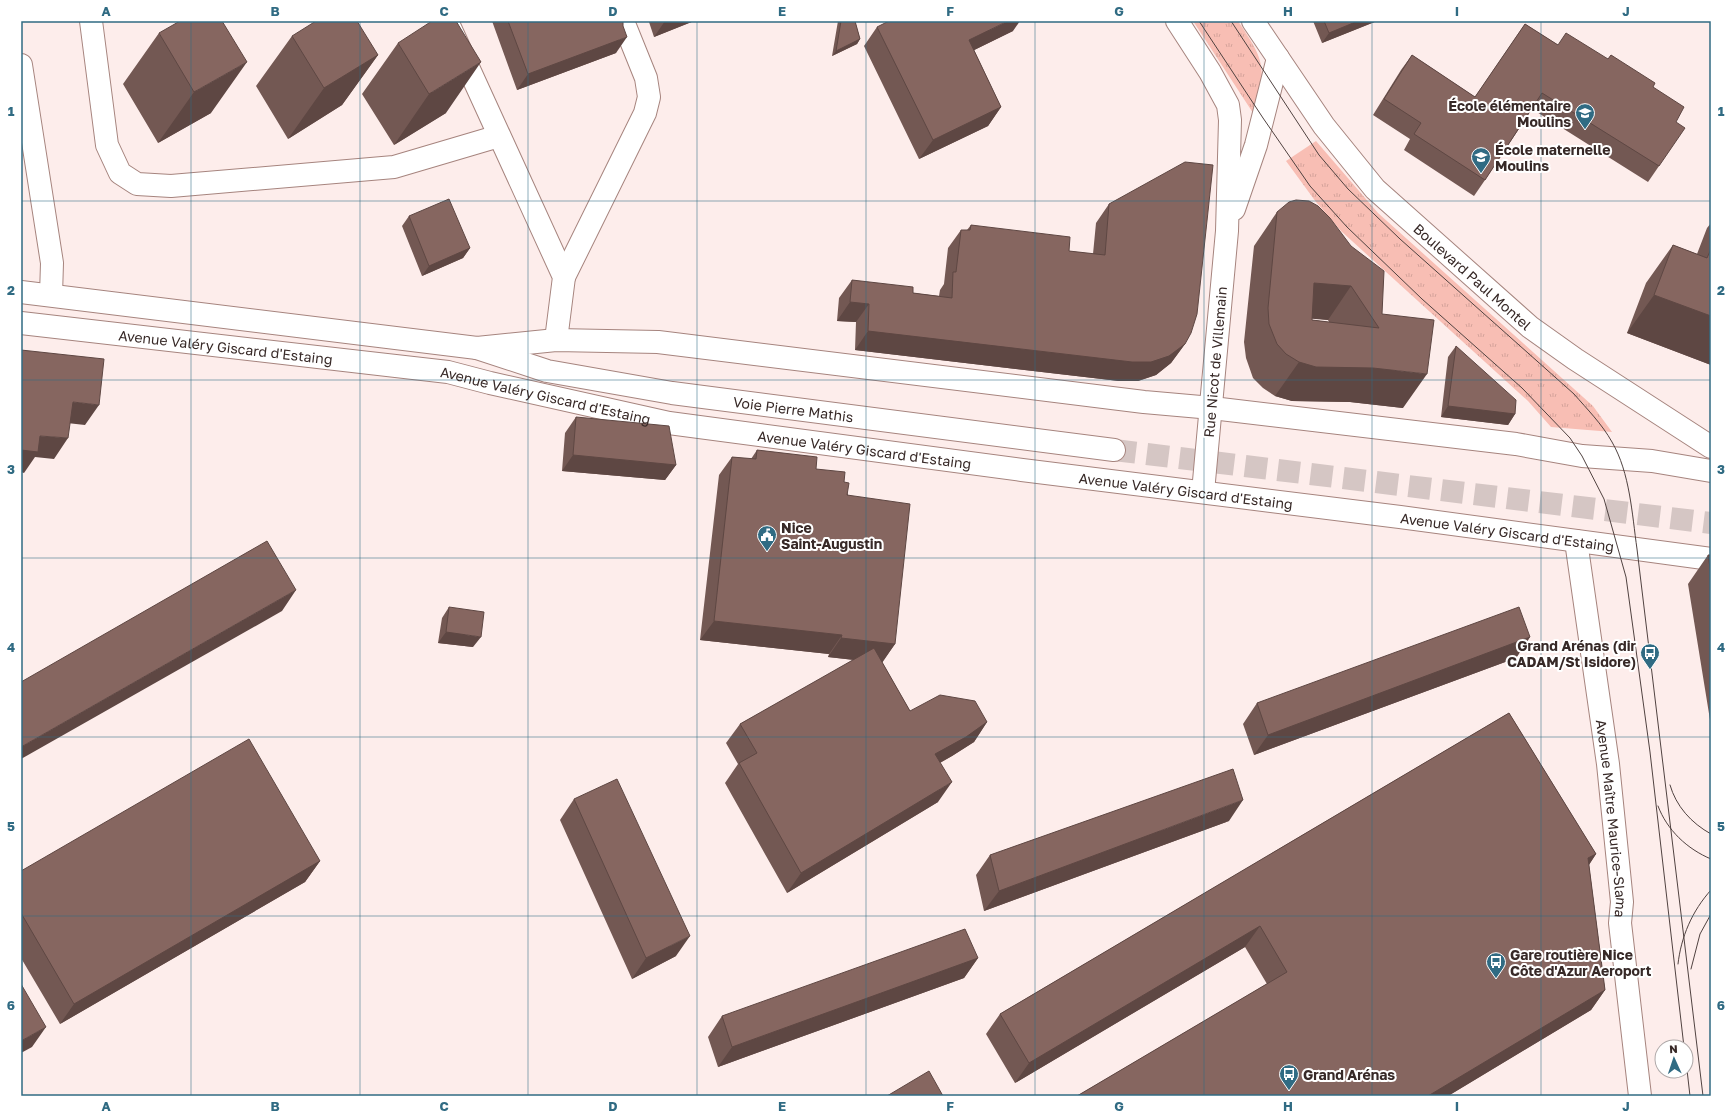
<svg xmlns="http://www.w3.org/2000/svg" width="1732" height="1117" font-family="'Golos Text',sans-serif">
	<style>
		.grass { fill: url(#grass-tufts) }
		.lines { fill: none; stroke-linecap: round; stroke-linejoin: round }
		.highway-tunnel { stroke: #d5c6c4; stroke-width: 22; stroke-dasharray: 22 11; stroke-linecap: butt }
		.street-casing { stroke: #a6847e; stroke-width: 24 }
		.secondary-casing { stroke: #a6847e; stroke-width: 24 }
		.primary-casing { stroke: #a6847e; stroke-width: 24 }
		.highway-casing { stroke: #a6847e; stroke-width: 24 }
		.street { stroke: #fff; stroke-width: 22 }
		.secondary { stroke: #fff; stroke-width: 22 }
		.primary { stroke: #fff; stroke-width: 22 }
		.highway { stroke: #fff; stroke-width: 22 }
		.tram { stroke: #504240; stroke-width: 1 }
		.wall { fill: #735853; fill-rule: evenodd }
		.shaded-wall { fill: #5e4743 }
		.building { fill: #866660; stroke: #5e4743; fill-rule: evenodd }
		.grid { fill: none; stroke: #306b83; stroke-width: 1; stroke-opacity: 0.55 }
		.labels { text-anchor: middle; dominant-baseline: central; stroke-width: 4; stroke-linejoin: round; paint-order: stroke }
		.poi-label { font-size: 14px; font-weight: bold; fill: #372927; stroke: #fff; text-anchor: start }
		.street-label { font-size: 14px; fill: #372927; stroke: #fff }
		.neatline { fill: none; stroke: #306b83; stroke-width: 1.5 }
		.grid-label { font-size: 13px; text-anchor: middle; font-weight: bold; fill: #306b83 }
	</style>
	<defs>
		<pattern id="grass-tufts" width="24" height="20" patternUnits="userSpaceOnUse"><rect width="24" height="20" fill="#f8beb4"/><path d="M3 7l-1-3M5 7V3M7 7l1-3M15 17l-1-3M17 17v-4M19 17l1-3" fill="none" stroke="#d5a39b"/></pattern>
	</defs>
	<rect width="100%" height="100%" fill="#fdedeb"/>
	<!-- grass -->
	<path class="grass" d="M1193,21h45c29,43 27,45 17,95z
		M1316,141l62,72 215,193 19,26 -61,-5 -23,-26 -187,-170 -25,-29 -30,-41z"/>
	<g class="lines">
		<!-- highway-tunnel -->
		<path class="highway-tunnel" d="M1114,450l597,73"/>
		<!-- street casing -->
		<g class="street-casing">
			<g id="street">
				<path d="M91,21l16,124 13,28 17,11 34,2 223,-19 105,-31"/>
				<path d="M447,21l117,256 -8,63"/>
				<path d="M21,65l31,198 -1,32"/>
				<path d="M564,277l81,-164 4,-16 -3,-19 -23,-57"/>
				<path id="s1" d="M1576,541l32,223 14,138 -2,21 20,173"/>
			</g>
		</g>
		<!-- secondary casing -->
		<g class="secondary-casing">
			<g id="secondary">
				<path d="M1177,21l33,51 18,33 2,15 -3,111 -24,261"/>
				<path id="s2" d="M1253,21l71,105 51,63 155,138 45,32 136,88"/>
				<path d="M1234,209l22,-64 22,-87"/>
			</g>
		</g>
		<!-- primary casing -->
		<g class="primary-casing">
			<g id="primary">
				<path d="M21,292l456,56 79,-8 102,2 486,60 68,6 304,36 66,12 70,5 59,10"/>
				<path id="s3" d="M21,323l427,49 42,11 179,40 353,47 378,47 311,42"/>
			</g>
		</g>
		<!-- highway casing -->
		<g class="highway-casing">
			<g id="highway">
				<path id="s4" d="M477,348l70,23 125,22 442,57"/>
			</g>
		</g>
		<!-- street -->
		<use href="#street" class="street"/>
		<!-- secondary -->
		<use href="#secondary" class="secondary"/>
		<!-- primary -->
		<use href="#primary" class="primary"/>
		<!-- highway -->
		<use href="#highway" class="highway"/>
		<!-- tram -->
		<path class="tram" d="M1199,21l64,97 47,68 37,41 75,72 100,89 48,50 12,18 22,43 22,78 24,175 34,295
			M1231,21l88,134 29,34 52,50 174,155c13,15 28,30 38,48 18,31 20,72 25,107l66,547
			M1670,785c6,21 21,38 41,49
			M1658,806c9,24 29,43 53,53
			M1678,964c3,-27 14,-53 33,-74
			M1691,969l9,-35 11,-20
			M1686,1061l4,35"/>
	</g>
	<!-- wall -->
	<path class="wall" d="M492,21h131l-7,32 -99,37z
		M646,21h48l-40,16 -5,-15z
		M838,21h17l5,18 -3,5 -25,12z
		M1313,21h64l-55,22z
		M1525,24l33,21 50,14 3,-4 42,32 23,35 -17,44 -11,16 -116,-73 -47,71 -11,16 -70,-46 6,-11 -37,-24 28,-45 11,-15 63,42z
		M877,27l136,4 -39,19 27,57 -13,19 -69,33 -55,-113z
		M159,33l52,80 -53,30 -35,-59z
		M292,36l86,19 -36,50 -54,34 -32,-53z
		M398,43l48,70 -52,32 -32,-51z
		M1109,204l76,140 -14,19 -15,12 -18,6h-19l-264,-31 1,-28 -19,-1 2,-23 13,-18 61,13 26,3 1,-6 4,-6 4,-36 13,-18h6l4,-5 98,26 24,3 3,-31z
		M1277,212l74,34 31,68 21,94 -53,-6 -58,-1 -17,-5 -12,-8 -10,-10 -7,-20 -2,-16 10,-96zM1312,318l16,2 1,2 -17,-2z
		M409,216l61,32 -7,10 -41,18 -20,-50z
		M1711,223v142l-84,-32 19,-50 27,-38 24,9 10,-26z
		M1456,346l59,68 -7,11 -67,-8 7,-60z
		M576,417l100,48 -11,15 -103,-9 3,-38z
		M757,450l59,19 28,13 51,162 -13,18 28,49 77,11 -13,20 -22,14 -12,7 -2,39 -151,91 -62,-110 13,-19 -12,-21 14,-19 114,-64 -26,-3 1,-3 -129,-14 19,-165 13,-18 19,2z
		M1708,555h3v171l-23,-142z
		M449,607l24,40 -35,-4 4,-25z
		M1530,637l-14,21 -262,97 -11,-31 14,-21z
		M1509,713l87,141 -7,11 16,125 -14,20 -143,86h-371l190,-112 -22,-37 -230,136 -29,-49 14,-20z
		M574,799l102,157 -44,23 -72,-159z
		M1229,821l-245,90 -8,-36 14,-20z
		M320,861l-15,21 -245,142 -39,-66v-87z
		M978,958l-14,20 -246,89 -10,-30 14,-21z"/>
	<!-- shaded-wall -->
	<path class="shaded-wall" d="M665,21h29l-40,16z
		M1008,21h12l-7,10 -57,28 13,-19z
		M1358,21h19l-55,22 7,-10z
		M627,37l-11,16 -99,37 11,-16z
		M860,39l-3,5 -25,12 4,-5z
		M378,55l-36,50 -54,34 36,-51z
		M247,62l-36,51 -53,30 36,-51z
		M481,62l-35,51 -52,32 35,-51z
		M1001,107l-13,19 -69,33 14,-19z
		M470,248l-7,10 -41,18 7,-10z
		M1314,283l37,3 -23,34 -38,-3z
		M1654,295l57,21v49l-84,-32z
		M850,302l19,2 -13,18 -19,-1z
		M868,331l317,13 -14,19 -15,12 -18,6h-19l-264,-31z
		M1299,362l74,6 54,6 -24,34 -53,-6 -58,-1 -17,-5z
		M73,402l26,3 -14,20 -27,-3z
		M1448,406l67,8 -7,11 -67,-8z
		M40,436l28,2 -14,21 -19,-2 -11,16 -3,-1v-22z
		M573,455l103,10 -11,15 -103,-9z
		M296,590l-14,21 -261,148v-12z
		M714,621l128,14 -13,19 -129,-14z
		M446,632l35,5 -8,10 -35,-4z
		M1530,637l-14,21 -262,97 14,-20z
		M841,638l54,6 -13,19 -54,-6z
		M987,722l-13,20 -22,14 -31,17 14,-19z
		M952,782l-14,20 -151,91 14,-20z
		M1243,800l-14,21 -245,90 15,-20z
		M1596,854l-14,21 6,-17z
		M320,861l-15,21 -245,142 14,-20z
		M1260,926l-15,21 -230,136 14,-20z
		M690,936l-14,20 -44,23 14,-21z
		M978,958l-14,20 -246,89 14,-20z
		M1605,990l-14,20 -143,86h-20z
		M46,1027l-14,20 -11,6v-12z"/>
	<!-- building -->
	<path class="building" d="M180,21h42l25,41 -53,30 -35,-59z
		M316,21h41l21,34 -54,33 -32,-52z
		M432,21h24l25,41 -52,32 -31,-51z
		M508,21h115v5l4,11 -99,37z
		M841,21h14l5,18 -24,12z
		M889,21h119l-39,19 32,67 -68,33 -56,-113z
		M1324,21h34l-29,12z
		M1525,24l33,21 8,-12 42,26 3,-4 44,28 -2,4 31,20 -8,15 9,6 -26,38 -117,-73 -57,87 -71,-46 7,-11 -37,-24 28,-44 63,42z
		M1185,162l28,3 -16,149 -6,19 -6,11 -16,12 -18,6h-19l-264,-31 1,-27 -19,-2 2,-22 61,7v6l39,5 1,-26h3l5,-42h9l1,-5 99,12 -1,14 36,4 4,-51z
		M449,199l21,49 -41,18 -20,-50z
		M1296,200l13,1 9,5 12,12 21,28 33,25 -2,43 52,6 -7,54 -54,-6 -57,-1 -17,-5 -13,-8 -9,-10 -8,-20 -1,-16 9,-96 12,-10zM1314,283l37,3 28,42 -67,-8z
		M1673,245l34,13 4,-9v67l-57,-21z
		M1456,346l60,54 -1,14 -67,-8z
		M21,350l83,9 -5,46 -26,-3 -5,36 -28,-2 -2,16 -17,-2z
		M576,417l93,9 7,39 -103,-10z
		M757,450l60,7 -1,12 29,3 -1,10 5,1 -2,12 63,9 -15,140 -54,-6 1,-3 -128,-14 18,-164 24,2z
		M267,541l29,49 -275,157v-65z
		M1708,555h3v19z
		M449,607l35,5 -3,25 -35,-5z
		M1519,607l11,30 -262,98 -11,-32z
		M874,648l36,63 30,-16 35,6 12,21 -21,15 -31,17 17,28 -151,91 -62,-110 18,-10 -17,-29z
		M1509,713l87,141 -8,4 17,132 -177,106h-351l210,-124 -27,-46 -231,137 -29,-49z
		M249,739l71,122 -246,143 -53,-91v-42z
		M1233,769l10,31 -244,91 -9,-36z
		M617,779l73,157 -44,22 -72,-159z
		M965,929l13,29 -246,89 -10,-31z
		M21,984l25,43 -25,14z
		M929,1071l14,25h-56z"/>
	<!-- grid -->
	<path class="grid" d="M191,21v1075M360,21v1075M528,21v1075M697,21v1075M866,21v1075M1035,21v1075M1204,21v1075M1372,21v1075M1541,21v1075M21,201h1690M21,380h1690M21,558h1690M21,737h1690M21,916h1690"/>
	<!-- icons -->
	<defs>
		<g id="school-pin" transform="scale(1)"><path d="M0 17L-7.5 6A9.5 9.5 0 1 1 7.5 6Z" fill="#306b83" stroke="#fff"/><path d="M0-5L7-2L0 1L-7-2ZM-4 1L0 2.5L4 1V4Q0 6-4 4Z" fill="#fff"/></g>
		<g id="civic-pin" transform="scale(1)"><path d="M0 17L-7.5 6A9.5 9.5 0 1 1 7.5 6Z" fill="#306b83" stroke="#fff"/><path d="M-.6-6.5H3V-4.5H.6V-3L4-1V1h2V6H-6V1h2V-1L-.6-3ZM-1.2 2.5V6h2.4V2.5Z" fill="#fff"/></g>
		<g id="bus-pin" transform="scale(1)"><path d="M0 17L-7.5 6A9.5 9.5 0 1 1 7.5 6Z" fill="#306b83" stroke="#fff"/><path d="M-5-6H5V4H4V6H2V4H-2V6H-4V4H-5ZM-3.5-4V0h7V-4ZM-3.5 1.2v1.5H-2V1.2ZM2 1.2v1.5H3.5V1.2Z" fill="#fff"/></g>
	</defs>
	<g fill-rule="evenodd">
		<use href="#school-pin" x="1585" y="113"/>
		<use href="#school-pin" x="1481" y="157"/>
		<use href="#civic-pin" x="767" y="535"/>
		<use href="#bus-pin" x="1650" y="653"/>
		<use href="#bus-pin" x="1496" y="962"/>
		<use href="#bus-pin" x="1289" y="1074"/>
	</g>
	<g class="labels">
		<!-- poi labels -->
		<g class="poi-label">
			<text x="1571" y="105" text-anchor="end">École élémentaire<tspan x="1571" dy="16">Moulins</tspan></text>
			<text x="1495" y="149">École maternelle<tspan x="1495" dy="16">Moulins</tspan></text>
			<text x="781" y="527">Nice<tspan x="781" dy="16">Saint-Augustin</tspan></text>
			<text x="1636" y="645" text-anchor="end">Grand Arénas (dir<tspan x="1636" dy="16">CADAM/St Isidore)</tspan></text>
			<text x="1510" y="954">Gare routière Nice<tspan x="1510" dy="16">Côte d'Azur Aeroport</tspan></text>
			<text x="1303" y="1074">Grand Arénas</text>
		</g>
		<!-- street labels -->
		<g class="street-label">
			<text stroke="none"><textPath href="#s2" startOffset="339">Boulevard Paul Montel</textPath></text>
			<text stroke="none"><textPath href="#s3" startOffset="206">Avenue Valéry Giscard d'Estaing</textPath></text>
			<text transform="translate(1215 362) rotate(-85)">Rue Nicot de Villemain</text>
			<text stroke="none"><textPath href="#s3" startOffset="530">Avenue Valéry Giscard d'Estaing</textPath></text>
			<text stroke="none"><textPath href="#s4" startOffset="323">Voie Pierre Mathis</textPath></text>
			<text stroke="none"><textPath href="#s3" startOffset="854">Avenue Valéry Giscard d'Estaing</textPath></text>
			<text stroke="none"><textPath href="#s3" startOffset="1178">Avenue Valéry Giscard d'Estaing</textPath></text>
			<text stroke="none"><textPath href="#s3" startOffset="1502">Avenue Valéry Giscard d'Estaing</textPath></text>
			<text stroke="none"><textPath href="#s1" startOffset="280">Avenue Maître Maurice-Slama</textPath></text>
		</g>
	</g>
	<!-- border -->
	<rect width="1732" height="1117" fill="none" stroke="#ffffff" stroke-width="44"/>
	<!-- north arrow -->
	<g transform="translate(1674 1059) rotate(357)"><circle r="19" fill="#ffffff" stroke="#afa9a9"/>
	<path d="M0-3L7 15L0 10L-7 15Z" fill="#306b83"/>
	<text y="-6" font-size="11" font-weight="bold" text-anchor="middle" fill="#372927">N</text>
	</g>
	<rect x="22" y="22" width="1688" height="1073" class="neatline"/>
	<g class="grid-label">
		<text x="106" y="16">A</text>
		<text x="275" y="16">B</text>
		<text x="444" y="16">C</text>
		<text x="613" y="16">D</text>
		<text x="782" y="16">E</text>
		<text x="950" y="16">F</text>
		<text x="1119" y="16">G</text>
		<text x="1288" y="16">H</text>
		<text x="1457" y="16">I</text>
		<text x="1626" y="16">J</text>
		<text x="11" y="116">1</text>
		<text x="1721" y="116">1</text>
		<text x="11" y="295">2</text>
		<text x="1721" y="295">2</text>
		<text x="11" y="474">3</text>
		<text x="1721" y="474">3</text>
		<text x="11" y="652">4</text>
		<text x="1721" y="652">4</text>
		<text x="11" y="831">5</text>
		<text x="1721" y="831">5</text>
		<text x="11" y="1010">6</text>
		<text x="1721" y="1010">6</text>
		<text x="106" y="1111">A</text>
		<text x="275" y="1111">B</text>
		<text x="444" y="1111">C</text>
		<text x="613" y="1111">D</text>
		<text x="782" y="1111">E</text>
		<text x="950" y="1111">F</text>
		<text x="1119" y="1111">G</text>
		<text x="1288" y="1111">H</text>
		<text x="1457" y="1111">I</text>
		<text x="1626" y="1111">J</text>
	</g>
</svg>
